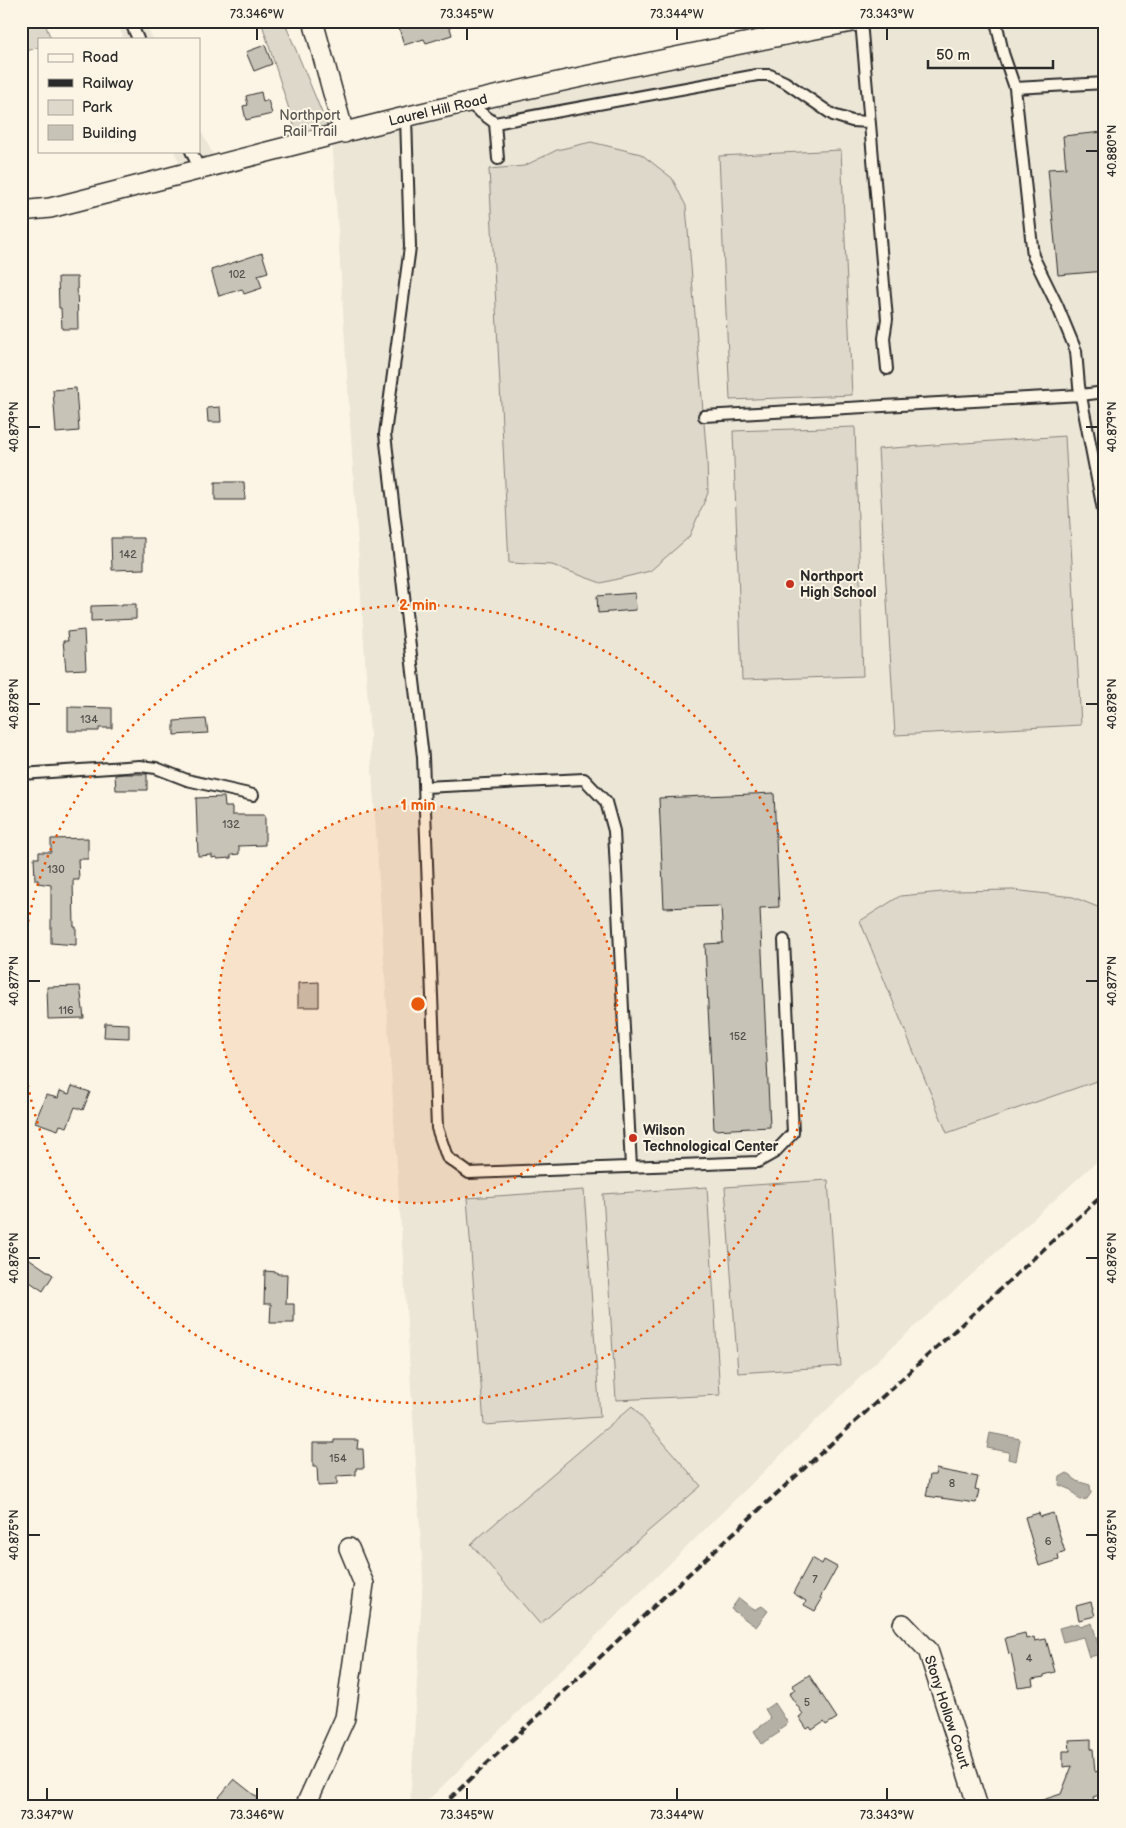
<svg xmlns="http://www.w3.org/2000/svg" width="1126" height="1828" font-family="'Balsamiq Sans',sans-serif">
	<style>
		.built { fill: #ece6d7 }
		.green { fill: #ded8ca; stroke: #84827a }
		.water { fill: #b4b0a5; stroke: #7d7b74 }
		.building { fill: #c8c3b7; stroke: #2b2b2b }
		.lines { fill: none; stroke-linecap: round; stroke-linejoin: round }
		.service-casing { stroke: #2b2b2b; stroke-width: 14 }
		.minor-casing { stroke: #2b2b2b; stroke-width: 22 }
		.service { stroke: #fcf5e5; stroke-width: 10 }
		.minor { stroke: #fcf5e5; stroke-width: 19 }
		.rail { stroke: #2b2b2b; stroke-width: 4; stroke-dasharray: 8 4; stroke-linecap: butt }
		.ticks { fill: none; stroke: #2b2b2b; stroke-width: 2 }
		.ring { fill: none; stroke: #e8590c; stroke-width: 2.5; stroke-dasharray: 2.5 5 }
		.poi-dot { fill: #c8321e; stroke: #fcf5e5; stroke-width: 2 }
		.labels { text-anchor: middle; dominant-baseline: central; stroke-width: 4; stroke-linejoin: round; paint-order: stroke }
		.number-label { font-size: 11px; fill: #52514e }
		.street-label { font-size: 14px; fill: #2b2b2b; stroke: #fcf5e5 }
		.park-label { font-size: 14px; fill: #585653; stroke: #fcf5e5 }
		.poi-label { font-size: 14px; font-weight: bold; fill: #2b2b2b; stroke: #fcf5e5; text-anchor: start }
		.centre { fill: #e8590c; stroke: #fcf5e5; stroke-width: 2.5 }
		.ring-label { font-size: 15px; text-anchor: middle; font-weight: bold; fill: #e8590c; stroke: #fcf5e5; stroke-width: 4; stroke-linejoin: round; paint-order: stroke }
		.neatline { fill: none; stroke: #2b2b2b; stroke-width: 2 }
		.ticks-label { font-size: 12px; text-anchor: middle; fill: #2b2b2b }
	</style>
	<rect width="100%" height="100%" fill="#fcf5e5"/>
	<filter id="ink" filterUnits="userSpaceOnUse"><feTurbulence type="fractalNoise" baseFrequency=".02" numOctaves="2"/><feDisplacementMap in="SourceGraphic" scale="10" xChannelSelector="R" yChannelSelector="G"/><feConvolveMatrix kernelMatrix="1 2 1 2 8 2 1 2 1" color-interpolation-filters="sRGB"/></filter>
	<g filter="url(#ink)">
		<!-- built -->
		<path class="built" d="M116,21h28l9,18h-29z
			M889,21h216v1133l-223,202 -461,451h-11l13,-231 -91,-1439z
			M199,127l17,33 -35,7 -7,-16h25z"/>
		<!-- green -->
		<path class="green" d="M21,21h23l7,18h-12v8l-18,6z
			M261,21h23l48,116 -32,7z
			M591,142l50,12 31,24 14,28 21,253 1,34 -19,44 -39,34 -49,12 -49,-18 -43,-2 -20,-394 35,-3 33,-16z
			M841,150l11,245 -122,5 -11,-244z
			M855,427l8,249 -121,4 -9,-249z
			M1065,436l16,289 -186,10 -17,-286z
			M1013,890l60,7 32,13v168l-158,55 -87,-212 40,-25 53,-5z
			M828,1180l13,186 -103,7 -13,-186z
			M707,1187l13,208 -104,5 -13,-206z
			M584,1190l16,227 -116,8 -17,-227z
			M632,1406l69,80 -161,138 -69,-80z"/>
		<!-- water -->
		<path class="water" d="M990,1433l30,6 -4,22 -8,-2 1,-7 -22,-4z
			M1067,1473l4,2 5,6 14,4 1,8 -4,6 -7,1 -9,-10 -12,-5 1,-8z
			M739,1598l15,12 8,-4 6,5 -12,16 -25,-18z
			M1078,1623l2,4 12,-4 9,31 -12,3 -6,-20 -20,5 -4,-14z
			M775,1703l13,20 -10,7 2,2 -18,12 -8,-13 17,-12 -6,-10z"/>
		<!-- building -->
		<path class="building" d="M397,21h51l4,14 -26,8 -2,-4 -20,6z
			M265,45l7,19 -18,7 -8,-19z
			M261,92l2,10 5,-2 4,14 -26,6 -3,-14 5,-1 -2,-9z
			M1103,132l2,139 -47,4 -10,-106 18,-1 -3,-32z
			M262,253l6,19 -10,3 4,13 -18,6 -2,-5 -23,7 -8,-26z
			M58,277h19l1,52h-16l-1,-21h-2z
			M76,388l3,43 -23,2 -3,-43z
			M220,407l1,15h-13l-1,-14z
			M215,482h29l1,18h-30z
			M111,538h33v31l-32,1z
			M635,593l1,17 -38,3 -1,-17z
			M122,604h14v15l-45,2v-15l31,-1z
			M84,630l2,39 -20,1 -3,-29h5l-1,-9z
			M68,707l44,1v20h-13v3h-31z
			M206,719l2,14 -34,2v-14z
			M123,774h24v16h-31l-1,-15z
			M774,793l5,114 -19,1 10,219 -56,3 -9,-186 18,-1 -2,-37 -57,2 -5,-110z
			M224,797l1,10h7v8h33v30l-26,1v8l-8,1v3l-14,1v-2l-5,1v-3l-14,1 -2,-58z
			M88,838v21h-10l1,21h-6l1,47h2v18l-25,-2v-58l-13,-2v-3h-3l-1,-22h5v-6h12v-13z
			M319,982v25h-21v-24z
			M80,986l4,32 -36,1 -1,-32z
			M105,1023l24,1v14l-25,-1z
			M72,1086l18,6 -7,18 -8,-3 -8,20 -7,-2 -2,5 -23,-8 11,-27 12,3 2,-7 9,3z
			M21,1253l32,22 -10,16 -22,-15z
			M265,1271l12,1v2h10l-1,30h8v19h-24l1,-19h-7z
			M334,1440h24l-1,9h6l1,19h-8v7l-19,1v9l-19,1 -1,-20h-4v-23h21z
			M936,1469l42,8 -3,12 4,1 -3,13 -50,-7 4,-21h5z
			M1039,1513l1,4 13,-4 12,39 -7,3 1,5 -20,6 -14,-49z
			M812,1558l10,6 2,-4 13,7 -17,31 2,1 -7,12 -11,-6 2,-4 -13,-8z
			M1091,1602l4,14 -16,4 -3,-14z
			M1025,1633l1,6 8,-2 1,4 11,-2 9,33 -11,3v2l-12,2 1,6 -15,2 -7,-34 -2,1 -4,-16z
			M809,1675l28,43 -11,7 -2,-3 -12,8 -2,-3 -3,2 -8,-12 4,-3 -14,-20 6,-4 -3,-4z
			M1091,1739v10h2l2,23 10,-3v24l-12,4 3,10h-66v-3l31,-10 11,-28 -9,1v-16h7l-1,-11z
			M234,1779l24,19 -8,9h-39z"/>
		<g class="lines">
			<!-- service casing -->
			<g class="service-casing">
				<path id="service" d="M130,21l8,18
					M861,21l26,298 -3,19 3,31
					M996,21l7,32 12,35 18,168 24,49 19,46 3,35 26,134
					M1015,88l90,-5
					M468,103l27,20 262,-48h13l15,7 48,33 19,6 17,1
					M406,117l4,130 -25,187 38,323 14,371 10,29 22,16 289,-11 16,-9 19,-20 -9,-193
					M495,123l3,36
					M191,151l9,19
					M704,416l377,-21 24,-3
					M21,774l119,-8 16,2 31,12 66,15
					M424,787l160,-8 22,23 8,29 17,336"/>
			</g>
			<!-- minor casing -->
			<g class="minor-casing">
				<path id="minor" d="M313,21l31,112
					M21,211l29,-3c119,-30 237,-62 355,-91 150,-36 301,-67 452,-96
					M903,1624l25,26 50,157
					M305,1807l40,-89 19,-134 -15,-36"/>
			</g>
			<!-- service -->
			<use href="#service" class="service"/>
			<!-- minor -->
			<use href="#minor" class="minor"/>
			<!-- rail -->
			<path class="rail" d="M441,1807l226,-213 438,-401"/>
		</g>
	</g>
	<!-- ticks -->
	<path class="ticks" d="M257,28v12M467,28v12M677,28v12M887,28v12M1086,151h12M28,427h12M1086,427h12M28,704h12M1086,704h12M28,981h12M1086,981h12M28,1258h12M1086,1258h12M28,1535h12M1086,1535h12M47,1788v12M257,1788v12M467,1788v12M677,1788v12M887,1788v12"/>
	<!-- distance rings -->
	<circle cx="418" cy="1004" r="199" fill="#e8590c" fill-opacity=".12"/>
	<g class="ring">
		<circle cx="418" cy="1004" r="199"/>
		<path d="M22 959A399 399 0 1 1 22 1049"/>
	</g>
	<!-- markers -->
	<g class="poi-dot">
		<circle cx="790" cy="584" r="5"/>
		<circle cx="633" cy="1138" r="5"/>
	</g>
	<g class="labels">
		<!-- number labels -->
		<g class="number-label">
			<text x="237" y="274">102</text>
			<text x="128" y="554">142</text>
			<text x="89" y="719">134</text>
			<text x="231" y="824">132</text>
			<text x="56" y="869">130</text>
			<text x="66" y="1010">116</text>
			<text x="738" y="1036">152</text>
			<text x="338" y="1458">154</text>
			<text x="952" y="1483">8</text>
			<text x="1048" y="1541">6</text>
			<text x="815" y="1579">7</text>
			<text x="1029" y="1658">4</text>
			<text x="807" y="1702">5</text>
		</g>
		<!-- street labels -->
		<g class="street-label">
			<text transform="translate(438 110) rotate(-13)">Laurel Hill Road</text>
			<text transform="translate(947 1712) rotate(72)">Stony Hollow Court</text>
		</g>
		<!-- park labels -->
		<g class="park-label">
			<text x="310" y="115">Northport<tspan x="310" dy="16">Rail Trail</tspan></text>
		</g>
		<!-- poi labels -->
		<g class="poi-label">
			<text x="800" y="576">Northport<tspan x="800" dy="16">High School</tspan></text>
			<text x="643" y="1130">Wilson<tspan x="643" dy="16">Technological Center</tspan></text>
		</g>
	</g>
	<circle cx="418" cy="1004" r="8" class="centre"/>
	<g class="ring-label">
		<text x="418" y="610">2 min</text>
		<text x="418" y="810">1 min</text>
	</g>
	<!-- margin -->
	<rect width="1126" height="1828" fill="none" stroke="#fcf5e5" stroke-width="55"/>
	<!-- legend -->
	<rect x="38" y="38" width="162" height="115" fill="#fcf5e5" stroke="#a8a49b"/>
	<rect x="48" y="54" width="25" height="8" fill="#fcf5e5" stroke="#a8a49b"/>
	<text x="82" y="62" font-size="15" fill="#2b2b2b">Road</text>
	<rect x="48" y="79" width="25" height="8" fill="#2b2b2b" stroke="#a8a49b"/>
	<text x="82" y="88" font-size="15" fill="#2b2b2b">Railway</text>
	<rect x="48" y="100" width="25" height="15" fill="#ded8ca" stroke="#a8a49b"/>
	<text x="82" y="112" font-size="15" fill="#2b2b2b">Park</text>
	<rect x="48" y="125" width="25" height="15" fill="#c8c3b7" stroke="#a8a49b"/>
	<text x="82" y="138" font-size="15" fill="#2b2b2b">Building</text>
	<!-- scale -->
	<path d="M928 60v8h125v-8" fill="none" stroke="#2b2b2b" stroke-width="2.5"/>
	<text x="936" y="60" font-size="15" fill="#2b2b2b" stroke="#fcf5e5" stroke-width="4" paint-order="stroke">50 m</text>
	<rect x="28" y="28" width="1070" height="1772" class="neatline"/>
	<g class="ticks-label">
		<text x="257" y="18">73.346°W</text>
		<text x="467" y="18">73.345°W</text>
		<text x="677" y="18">73.344°W</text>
		<text x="887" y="18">73.343°W</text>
		<text transform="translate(1112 151) rotate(-90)" y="4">40.880°N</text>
		<text transform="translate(14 427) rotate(-90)" y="4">40.879°N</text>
		<text transform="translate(1112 427) rotate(-90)" y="4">40.879°N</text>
		<text transform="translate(14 704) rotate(-90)" y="4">40.878°N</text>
		<text transform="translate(1112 704) rotate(-90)" y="4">40.878°N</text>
		<text transform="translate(14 981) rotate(-90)" y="4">40.877°N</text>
		<text transform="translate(1112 981) rotate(-90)" y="4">40.877°N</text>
		<text transform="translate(14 1258) rotate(-90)" y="4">40.876°N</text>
		<text transform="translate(1112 1258) rotate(-90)" y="4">40.876°N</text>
		<text transform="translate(14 1535) rotate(-90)" y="4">40.875°N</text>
		<text transform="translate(1112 1535) rotate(-90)" y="4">40.875°N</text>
		<text x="47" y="1819">73.347°W</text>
		<text x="257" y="1819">73.346°W</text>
		<text x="467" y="1819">73.345°W</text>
		<text x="677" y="1819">73.344°W</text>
		<text x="887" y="1819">73.343°W</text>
	</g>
</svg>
